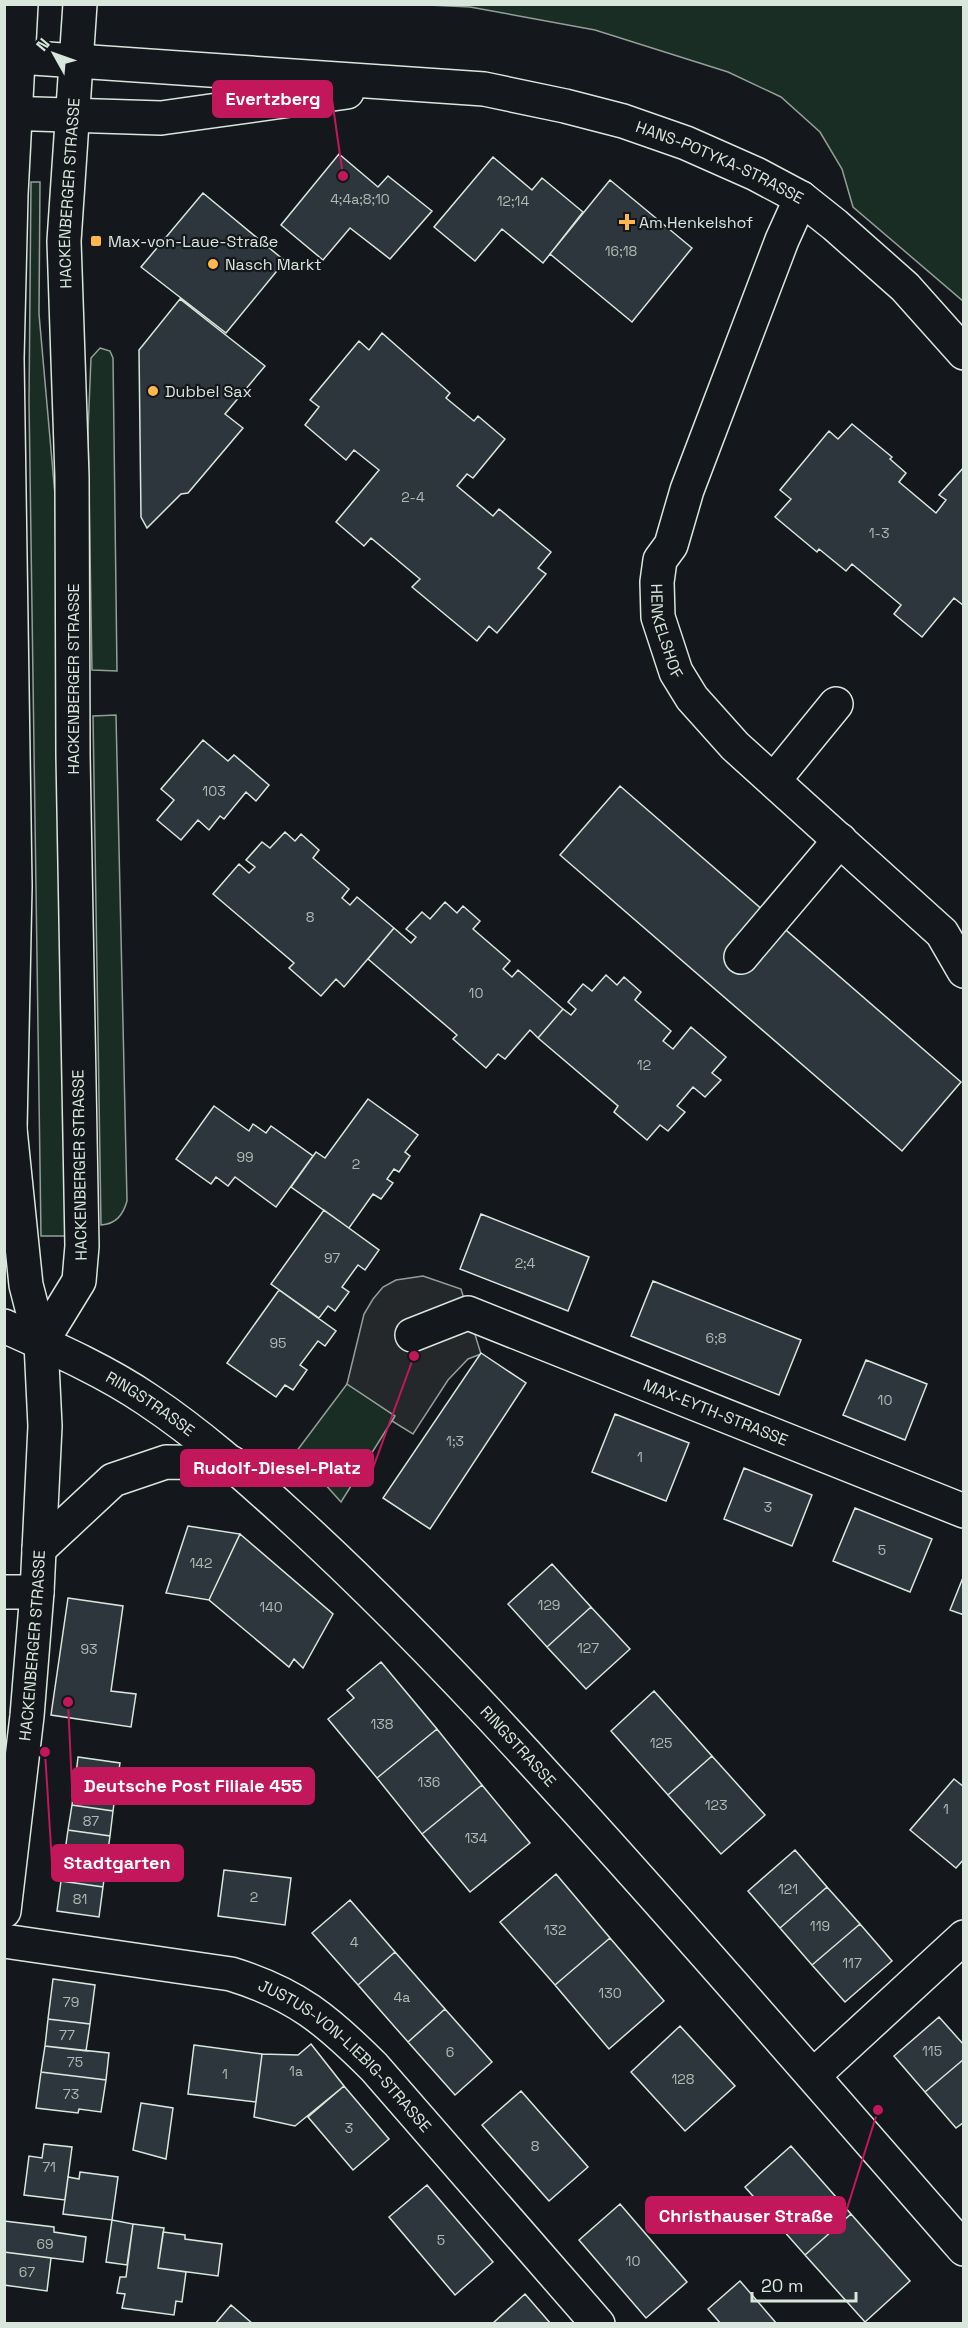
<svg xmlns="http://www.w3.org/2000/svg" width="968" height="2328" viewBox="0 0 968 2328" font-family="'Space Grotesk',sans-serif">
	<rect width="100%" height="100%" fill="#14181c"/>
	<path fill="#1a2d24" stroke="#939e99" stroke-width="1.5" d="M429 5H963V301L853 207 842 169 820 132 781 97 728 72 595 30 470 7Z
		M31 182H40L39 314 55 495 66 1236H41L29 401Z
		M100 348 110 351 113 358 117 671 92 670 88 431 91 358Z
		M116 715 127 1201C123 1215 116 1224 101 1225L93 716Z
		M347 1384 395 1416 341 1502 296 1452Z"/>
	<path fill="#24282b" stroke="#939e99" stroke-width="1.5" d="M423 1276 461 1289 481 1354 468 1359 448 1380 413 1434 392 1421 395 1416 347 1384 364 1314 373 1299 383 1287 396 1280Z"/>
	<path fill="#2c363c" stroke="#d8e6dc" stroke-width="1.5" d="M339 154 378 187 388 176 432 211 390 259 350 228 323 260 281 225Z
		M493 157 532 190 542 178 583 212 543 263 502 229 475 261 434 227Z
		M610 180 692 248 632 322 550 254Z
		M203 193 285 261 226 333 141 267Z
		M180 299 265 366 225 414 243 428 188 493 181 494 147 528 141 517 139 350Z
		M382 333 450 393 446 398 474 421 478 416 505 439 473 478 467 474 457 486 493 516 499 509 551 552 538 568 546 574 497 633 489 626 477 641 412 587 420 579 371 538 364 546 336 522 379 470 354 450 346 460 305 425 319 407 310 400 359 341 369 350Z
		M852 424 892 457 890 459 906 473 899 482 936 513 946 500 939 495 964 467V606L954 598 922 637 894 614 901 605 852 564 846 571 819 549 817 552 775 517 791 499 780 490 829 431 838 439Z
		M203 740 228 761 234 755 269 785 256 801 246 792 224 819 220 816 209 830 198 820 181 840 157 820 174 800 161 789Z
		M620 786 961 1082 902 1151 560 855Z
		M285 832 295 841 301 834 319 850 313 858 349 889 342 898 350 905 357 897 394 928 344 987 336 979 321 996 289 968 294 963 213 894 239 864 249 873 255 867 246 860 262 842 270 848Z
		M445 902 457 913 463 906 480 921 473 929 510 961 503 969 512 977 518 970 563 1009 538 1038 530 1030 505 1059 498 1054 486 1068 453 1039 457 1035 368 959 394 928 411 943 416 937 406 929 422 912 430 919Z
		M606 975 617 985 624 977 641 992 635 1000 671 1031 663 1041 673 1049 691 1027 726 1057 712 1073 721 1080 705 1097 693 1087 677 1106 685 1112 668 1131 660 1125 647 1140 614 1112 618 1106 538 1038 563 1009 571 1015 576 1009 568 1002 583 984 592 991Z
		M368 1099 418 1135 405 1152 410 1156 399 1172 394 1169 387 1179 393 1183 381 1199 373 1194 349 1228 291 1187 316 1152 325 1158Z
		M214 1106 249 1131 253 1124 266 1133 271 1126 313 1156 276 1207 235 1177 228 1186 216 1177 211 1184 176 1159Z
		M324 1210 379 1250 365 1270 358 1265 342 1287 349 1292 335 1311 328 1306 319 1318 271 1284Z
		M481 1214 589 1257 568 1311 460 1269Z
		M653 1281 801 1340 779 1395 631 1336Z
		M279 1290 336 1331 325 1346 318 1341 300 1365 307 1370 293 1390 285 1385 276 1397 227 1363Z
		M481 1353 526 1383 430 1529 383 1498Z
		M866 1360 927 1384 905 1440 843 1415Z
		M615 1414 689 1443 666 1501 592 1472Z
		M744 1468 812 1495 792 1546 724 1519Z
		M855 1508 932 1539 910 1592 833 1561Z
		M188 1526 240 1534 209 1600 166 1593Z
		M240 1534 333 1614 303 1668 294 1659 289 1667 209 1600Z
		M552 1564 591 1607 547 1647 508 1604Z
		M964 1575V1615L950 1610Z
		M68 1598 123 1606 111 1691 136 1694 131 1727 51 1715Z
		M591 1607 630 1649 586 1689 547 1647Z
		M381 1662 437 1729 377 1778 328 1719 354 1698 347 1690Z
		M654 1691 712 1756 668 1795 611 1731Z
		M437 1729 482 1785 422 1834 377 1778Z
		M712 1756 765 1815 721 1854 668 1795Z
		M78 1757 120 1763 116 1789 75 1783Z
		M954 1779 964 1787V1859L956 1868 910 1830Z
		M75 1783 116 1789 113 1811 72 1805Z
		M482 1785 530 1843 470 1892 422 1834Z
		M72 1805 113 1811 110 1836 68 1830Z
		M68 1830 110 1836 106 1864 64 1858Z
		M795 1850 827 1887 780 1928 748 1891Z
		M64 1858 106 1864 103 1887 61 1881Z
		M224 1870 291 1878 285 1925 218 1916Z
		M556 1874 610 1938 555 1985 500 1922Z
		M61 1881 103 1887 99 1917 57 1911Z
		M827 1887 860 1924 812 1965 780 1928Z
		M350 1900 395 1952 358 1985 312 1933Z
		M860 1924 892 1961 845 2002 812 1965Z
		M610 1938 664 2001 609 2049 555 1985Z
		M395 1952 445 2009 408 2042 358 1985Z
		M53 1979 95 1985 90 2024 48 2019Z
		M445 2009 492 2062 455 2095 408 2042Z
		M939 2017 964 2045V2059L925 2092 894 2056Z
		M48 2019 90 2024 86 2051 45 2046Z
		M680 2026 735 2086 685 2131 631 2072Z
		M311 2044 344 2086 295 2126 254 2117 262 2054 298 2055Z
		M194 2045 262 2054 256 2102 188 2094Z
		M45 2046 109 2053 106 2080 41 2072Z
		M964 2059V2122L956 2128 925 2092Z
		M41 2072 106 2080 101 2112 79 2109 78 2113 36 2108Z
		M344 2086 389 2139 353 2170 308 2117Z
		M521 2091 588 2167 549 2201 482 2125Z
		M141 2103 173 2108 166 2159 133 2150Z
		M44 2144 72 2147 65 2200 24 2195 29 2156 42 2158Z
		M791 2146 851 2214 805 2255 745 2187Z
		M80 2172 118 2177 112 2220 63 2214 68 2177 79 2179Z
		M427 2185 493 2262 455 2295 389 2217Z
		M620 2204 687 2282 646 2318 579 2240Z
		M851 2214 910 2281 865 2322 805 2255Z
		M112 2220 133 2224 127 2265 106 2262Z
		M4 2221 54 2227V2232L86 2237 83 2262 4 2252Z
		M133 2224 164 2228 158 2268 186 2272 182 2302 176 2301 174 2315 122 2308 125 2294 117 2293 120 2277H126Z
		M163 2232 185 2235V2239L222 2244 218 2276 158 2268Z
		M4 2252 51 2258 47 2291 4 2285Z
		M740 2281 777 2324H721L708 2309Z
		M525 2294 551 2324H492Z
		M231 2305 253 2324H215Z"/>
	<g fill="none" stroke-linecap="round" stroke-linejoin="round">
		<defs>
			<g id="minor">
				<path id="s1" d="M4 56 484 89 565 106 623 121 686 143 756 174 801 198 835 225 905 287 964 353"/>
				<path d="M4 113 161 118 347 92"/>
				<path id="s2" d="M801 198 782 240 687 490 671 545 660 560 657 582 658 617 676 672 692 698 735 746 942 933 964 971"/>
				<path d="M774 780 836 704"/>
				<path d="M741 957 840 840"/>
				<path id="s3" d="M412 1335 468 1313 964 1511"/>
				<path id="s4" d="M41 1343 79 1281 82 1246 73 755 72 477 64 241 80 4"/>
				<path d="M4 1592H37"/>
				<path id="s5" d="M4 1911 27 1716 37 1592 45 1426 41 1343 26 1285 10 1129 15 886 7 358 11 194 21 4"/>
				<path id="s6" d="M4 1941 231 1974C296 1994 327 2020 374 2067L598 2324"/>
				<path d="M814 2075 964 1937"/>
			</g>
			<g id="major">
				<path d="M4 1147 10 1129"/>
				<path id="s7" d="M4 1326C53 1348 104 1370 148 1400 199 1434 244 1474 289 1515 384 1601 472 1694 558 1789 696 1940 829 2095 964 2249"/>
				<path d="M39 1549 113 1480 166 1462 232 1463"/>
			</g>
		</defs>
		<use href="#minor" stroke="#d8e6dc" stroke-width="36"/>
		<use href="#major" stroke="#d8e6dc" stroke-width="36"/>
		<use href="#minor" stroke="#14181c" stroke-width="33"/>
		<use href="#major" stroke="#14181c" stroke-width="33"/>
	</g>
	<g fill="#ffb74d" stroke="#14181c" stroke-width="2">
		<path d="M624 213h6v6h6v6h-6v6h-6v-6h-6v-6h6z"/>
		<rect x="90" y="235" width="12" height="12" rx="3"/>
		<circle cx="213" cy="264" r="6"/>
		<circle cx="153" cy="391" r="6"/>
	</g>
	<g text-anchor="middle" stroke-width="4.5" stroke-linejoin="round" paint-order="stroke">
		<g font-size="14" fill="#adbab4">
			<text x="360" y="204">4;4a;8;10</text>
			<text x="513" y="206">12;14</text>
			<text x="621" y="256">16;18</text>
			<text x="413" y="502">2-4</text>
			<text x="879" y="538">1-3</text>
			<text x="214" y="796">103</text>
			<text x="310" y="922">8</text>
			<text x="476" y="998">10</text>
			<text x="644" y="1070">12</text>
			<text x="245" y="1162">99</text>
			<text x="356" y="1169">2</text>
			<text x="332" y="1263">97</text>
			<text x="525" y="1268">2;4</text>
			<text x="716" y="1343">6;8</text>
			<text x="278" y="1348">95</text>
			<text x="885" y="1405">10</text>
			<text x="455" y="1446">1;3</text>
			<text x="640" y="1462">1</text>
			<text x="768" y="1512">3</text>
			<text x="882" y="1555">5</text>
			<text x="201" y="1568">142</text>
			<text x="549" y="1610">129</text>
			<text x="271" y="1612">140</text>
			<text x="588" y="1653">127</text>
			<text x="89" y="1654">93</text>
			<text x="382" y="1729">138</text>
			<text x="661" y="1748">125</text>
			<text x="429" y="1787">136</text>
			<text x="716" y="1810">123</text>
			<text x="946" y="1814">1</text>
			<text x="91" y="1826">87</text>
			<text x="476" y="1843">134</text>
			<text x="788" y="1894">121</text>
			<text x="254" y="1902">2</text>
			<text x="80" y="1904">81</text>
			<text x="820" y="1931">119</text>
			<text x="555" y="1935">132</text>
			<text x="354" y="1947">4</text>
			<text x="852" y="1968">117</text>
			<text x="610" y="1998">130</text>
			<text x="402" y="2002">4a</text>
			<text x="71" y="2007">79</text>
			<text x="67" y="2040">77</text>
			<text x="932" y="2056">115</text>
			<text x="450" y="2057">6</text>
			<text x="75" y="2067">75</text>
			<text x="296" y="2076">1a</text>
			<text x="225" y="2079">1</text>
			<text x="683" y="2084">128</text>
			<text x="71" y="2099">73</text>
			<text x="349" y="2133">3</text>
			<text x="535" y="2151">8</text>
			<text x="49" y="2172">71</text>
			<text x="441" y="2245">5</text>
			<text x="45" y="2249">69</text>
			<text x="633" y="2266">10</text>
			<text x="27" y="2277">67</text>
		</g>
		<g font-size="16" fill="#d8e6dc" stroke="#14181c">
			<text dy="6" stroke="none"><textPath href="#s1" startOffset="729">HANS-POTYKA-STRASSE</textPath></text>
			<text dy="6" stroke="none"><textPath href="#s4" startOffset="1161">HACKENBERGER STRASSE</textPath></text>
			<text dy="6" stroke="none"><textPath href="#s2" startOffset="462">HENKELSHOF</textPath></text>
			<text transform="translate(73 679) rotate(-90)" y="6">HACKENBERGER STRASSE</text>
			<text transform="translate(79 1165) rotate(-91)" y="6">HACKENBERGER STRASSE</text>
			<text dy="6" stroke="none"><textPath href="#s7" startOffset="166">RINGSTRASSE</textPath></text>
			<text dy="6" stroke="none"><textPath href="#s3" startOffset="327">MAX-EYTH-STRASSE</textPath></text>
			<text dy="6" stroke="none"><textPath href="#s5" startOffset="267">HACKENBERGER STRASSE</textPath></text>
			<text dy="6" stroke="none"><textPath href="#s7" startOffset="670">RINGSTRASSE</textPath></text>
			<text dy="6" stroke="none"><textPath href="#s6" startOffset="372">JUSTUS-VON-LIEBIG-STRASSE</textPath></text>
		</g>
		<g font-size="16" fill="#d8e6dc" stroke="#14181c" text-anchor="start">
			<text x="639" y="228">Am Henkelshof</text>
			<text x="108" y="247">Max-von-Laue-Straße</text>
			<text x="225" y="270">Nasch Markt</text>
			<text x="165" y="397">Dubbel Sax</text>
		</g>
	</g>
	<path fill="none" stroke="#c2185b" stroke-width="2" d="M343 176L332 99M414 1356L373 1468M68 1702L72 1786M45 1752L52 1863M878 2110L845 2215"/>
	<g fill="#c2185b" stroke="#14181c" stroke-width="2">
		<circle cx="343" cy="176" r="6"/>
		<circle cx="414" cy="1356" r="6"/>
		<circle cx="68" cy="1702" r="6"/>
		<circle cx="45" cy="1752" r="6"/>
		<circle cx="878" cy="2110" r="6"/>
	</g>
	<g fill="#c2185b" stroke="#c2185b" stroke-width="2">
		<rect x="213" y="81" width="119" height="36" rx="6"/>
		<rect x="181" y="1450" width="192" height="36" rx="6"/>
		<rect x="72" y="1768" width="242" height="36" rx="6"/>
		<rect x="52" y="1845" width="131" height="36" rx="6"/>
		<rect x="646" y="2197" width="199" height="36" rx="6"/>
	</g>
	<g font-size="18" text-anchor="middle" font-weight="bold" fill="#fff">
		<text x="273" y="105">Evertzberg</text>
		<text x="277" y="1474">Rudolf-Diesel-Platz</text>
		<text x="193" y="1792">Deutsche Post Filiale 455</text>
		<text x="117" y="1869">Stadtgarten</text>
		<text x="746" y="2222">Christhauser Straße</text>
	</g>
	<rect width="968" height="2328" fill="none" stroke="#d8e6dc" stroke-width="12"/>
	<g transform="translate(54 54) rotate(310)" stroke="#14181c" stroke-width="4.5" paint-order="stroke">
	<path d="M0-4.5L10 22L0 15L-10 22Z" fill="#d8e6dc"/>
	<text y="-9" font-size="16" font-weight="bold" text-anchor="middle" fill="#d8e6dc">N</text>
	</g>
	<path d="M752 2292v9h104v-9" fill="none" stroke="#d8e6dc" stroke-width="3"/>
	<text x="761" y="2292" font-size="18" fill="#d8e6dc" stroke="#14181c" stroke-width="4.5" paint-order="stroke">20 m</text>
</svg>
